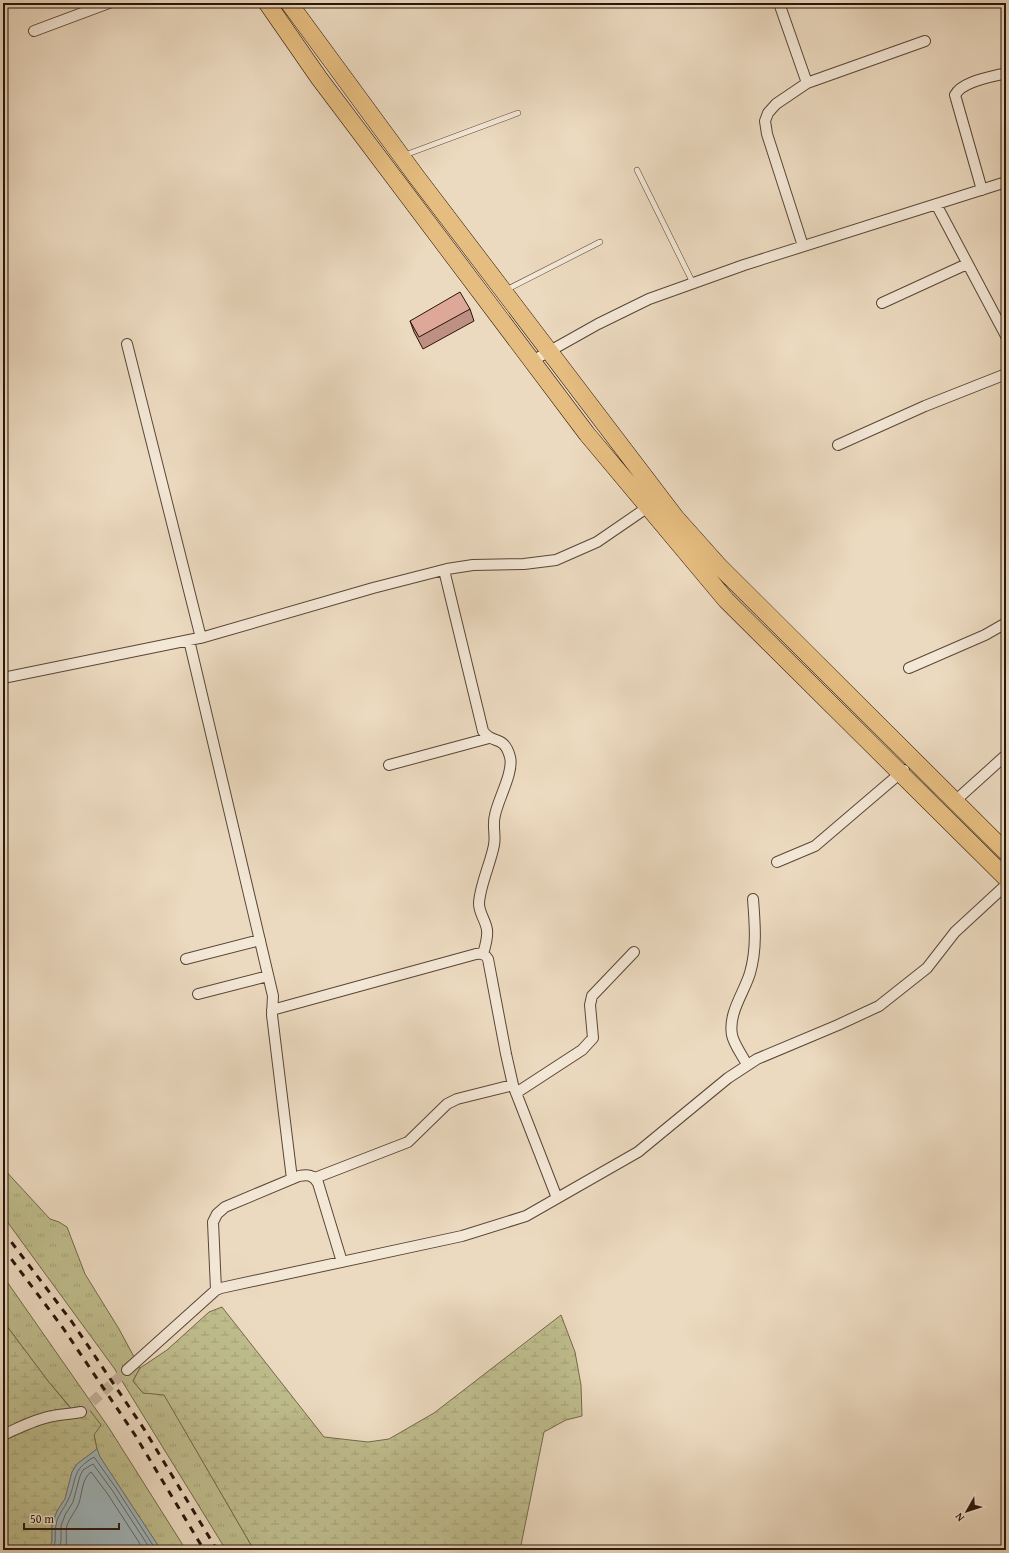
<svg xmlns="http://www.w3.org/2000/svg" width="1009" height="1553" viewBox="0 0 1009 1553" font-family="'Gentium Book Plus',serif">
	<defs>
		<pattern id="grass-tufts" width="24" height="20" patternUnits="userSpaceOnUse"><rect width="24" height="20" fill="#bfbd8d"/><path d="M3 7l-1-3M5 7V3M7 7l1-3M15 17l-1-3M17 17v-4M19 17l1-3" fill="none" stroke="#a4a278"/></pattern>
		<pattern id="wetland-marsh" width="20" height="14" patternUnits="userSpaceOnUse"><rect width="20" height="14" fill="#bfbd8d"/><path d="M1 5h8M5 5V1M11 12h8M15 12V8" fill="none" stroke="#a4a278"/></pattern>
	</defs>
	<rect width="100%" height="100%" fill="#ecdac0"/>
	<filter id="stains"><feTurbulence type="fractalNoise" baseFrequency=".005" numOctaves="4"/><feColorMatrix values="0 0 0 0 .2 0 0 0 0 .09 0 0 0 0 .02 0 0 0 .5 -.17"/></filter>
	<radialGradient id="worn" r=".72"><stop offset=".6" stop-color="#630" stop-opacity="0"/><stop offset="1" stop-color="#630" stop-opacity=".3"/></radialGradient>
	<path fill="url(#grass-tufts)" stroke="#74694a" d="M3 1168 50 1219 59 1222 67 1227 85 1274 119 1329 140 1368 133 1381 143 1393 164 1394 254 1550H226L114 1368 3 1216Z
		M3 1276 109 1428 186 1550H161L100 1457 97 1449 94 1435 48 1381 3 1321Z"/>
	<path fill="url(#wetland-marsh)" stroke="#74694a" d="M222 1307 324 1437 368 1442 389 1439 434 1413 561 1315 575 1352 581 1385 582 1416 566 1420 544 1432 520 1550H254L164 1395 143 1393 133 1381 140 1368 167 1350 209 1312Z
		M3 1321 48 1381 72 1410 89 1409 101 1425 94 1435 97 1449 77 1464 72 1472 65 1499 57 1511 52 1525V1541L49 1550H3Z"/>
	<path fill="#9fb7be" stroke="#707675" d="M97 1449 100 1457 161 1550H49L52 1541V1525L57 1511 65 1499 72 1472 77 1464Z"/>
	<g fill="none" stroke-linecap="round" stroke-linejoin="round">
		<path stroke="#646663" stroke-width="1" d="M53 1550C57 1539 54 1535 56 1525 57 1516 64 1509 68 1500 78 1479 70 1471 94 1457L116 1488 156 1550
			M58 1550 61 1542V1526L65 1515 73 1502 80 1476 83 1470 93 1464 112 1490 151 1550
			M65 1550C68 1542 65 1533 67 1525 70 1517 76 1511 79 1503 82 1494 82 1478 91 1472L107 1493 144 1550"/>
		<path stroke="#c5b39b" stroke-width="10" stroke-dasharray="10 5" stroke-linecap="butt" d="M81 1412 127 1370"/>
		<defs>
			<path id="service" d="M405 155 518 113
				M637 170 693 283
				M506 290 600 242"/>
			<path id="minor" d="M779 3 807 83
				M34 31 109 3
				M982 190 955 95C962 81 992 77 1006 73
				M936 204 1006 336
				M803 246 767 134 765 121 768 113 776 104 807 83 925 41
				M882 303 967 264
				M127 344 201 638
				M532 361 598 324 649 299 744 265 1006 182
				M838 445 925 406 1006 374
				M444 570 483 731C492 745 504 734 510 757 514 772 498 799 495 815 492 825 496 835 494 845 491 862 479 888 479 904 479 913 486 921 487 930 488 938 485 947 483 954
				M189 640 273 996 272 1015 292 1179
				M909 668 985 635 1006 623
				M3 678 204 637 373 588 447 569 473 565 524 564 556 560 597 542 651 505
				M389 765 489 738
				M955 801 1006 755
				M777 862 815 846 904 770
				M186 959 260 940
				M198 994 268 976
				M272 1010 476 954C482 953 485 954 488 959L506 1054 513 1085 557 1198
				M747 1065C743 1056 734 1045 732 1035 728 1013 744 993 750 973 757 949 755 924 753 899
				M516 1093 582 1050 593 1038 590 1005 592 996 634 952
				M315 1178 408 1142 447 1104 457 1099 513 1085
				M216 1290 213 1222 217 1214 225 1207 299 1176C308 1174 313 1175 318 1183L342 1262
				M127 1370 216 1290 221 1288 462 1236 526 1216 638 1152 728 1078 757 1059 838 1025 879 1006 927 968 955 932 1006 885
				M3 1435C19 1428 35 1419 53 1416 62 1414 71 1414 81 1412"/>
			<path id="trunk" d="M267 3 319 78 587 434 726 600 1006 878
				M289 3 416 176 676 518 718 565 1006 852"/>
		</defs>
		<use href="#service" stroke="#5a4636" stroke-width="6"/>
		<use href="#minor" stroke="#5a4636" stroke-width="12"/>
		<use href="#trunk" stroke="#291508" stroke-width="18"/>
		<use href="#service" stroke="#f3e7d6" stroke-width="5"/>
		<use href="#minor" stroke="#f3e7d6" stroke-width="10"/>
		<use href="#trunk" stroke="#e6bd80" stroke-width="17"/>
		<path stroke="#291508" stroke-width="3" stroke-dasharray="7 7" stroke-linecap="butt" d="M3 1231 72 1322 144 1429 217 1550
			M3 1248 63 1328 135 1435 204 1550"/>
	</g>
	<path fill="#be9083" stroke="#291508" d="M470 309 474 321 423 349 414 332 410 321Z"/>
	<path fill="#dda898" stroke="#291508" d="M460 292 470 309 419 337 410 321Z"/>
	<rect width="1009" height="1553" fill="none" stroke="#ecdac0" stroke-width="16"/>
	<rect x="4" y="4" width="1001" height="1545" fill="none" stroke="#291508" stroke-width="2"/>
	<rect x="8" y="8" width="993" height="1537" fill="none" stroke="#291508"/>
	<g transform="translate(967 1511) rotate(231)" stroke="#f3e7d6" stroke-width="3" paint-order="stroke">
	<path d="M0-3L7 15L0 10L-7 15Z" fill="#291508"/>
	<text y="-6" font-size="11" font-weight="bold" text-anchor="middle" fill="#291508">N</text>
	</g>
	<path d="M24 1523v6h95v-6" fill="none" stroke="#291508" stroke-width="2"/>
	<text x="30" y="1523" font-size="12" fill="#291508" stroke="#f3e7d6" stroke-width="3" paint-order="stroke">50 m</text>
	<rect width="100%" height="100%" filter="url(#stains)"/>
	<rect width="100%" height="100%" fill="url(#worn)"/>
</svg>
